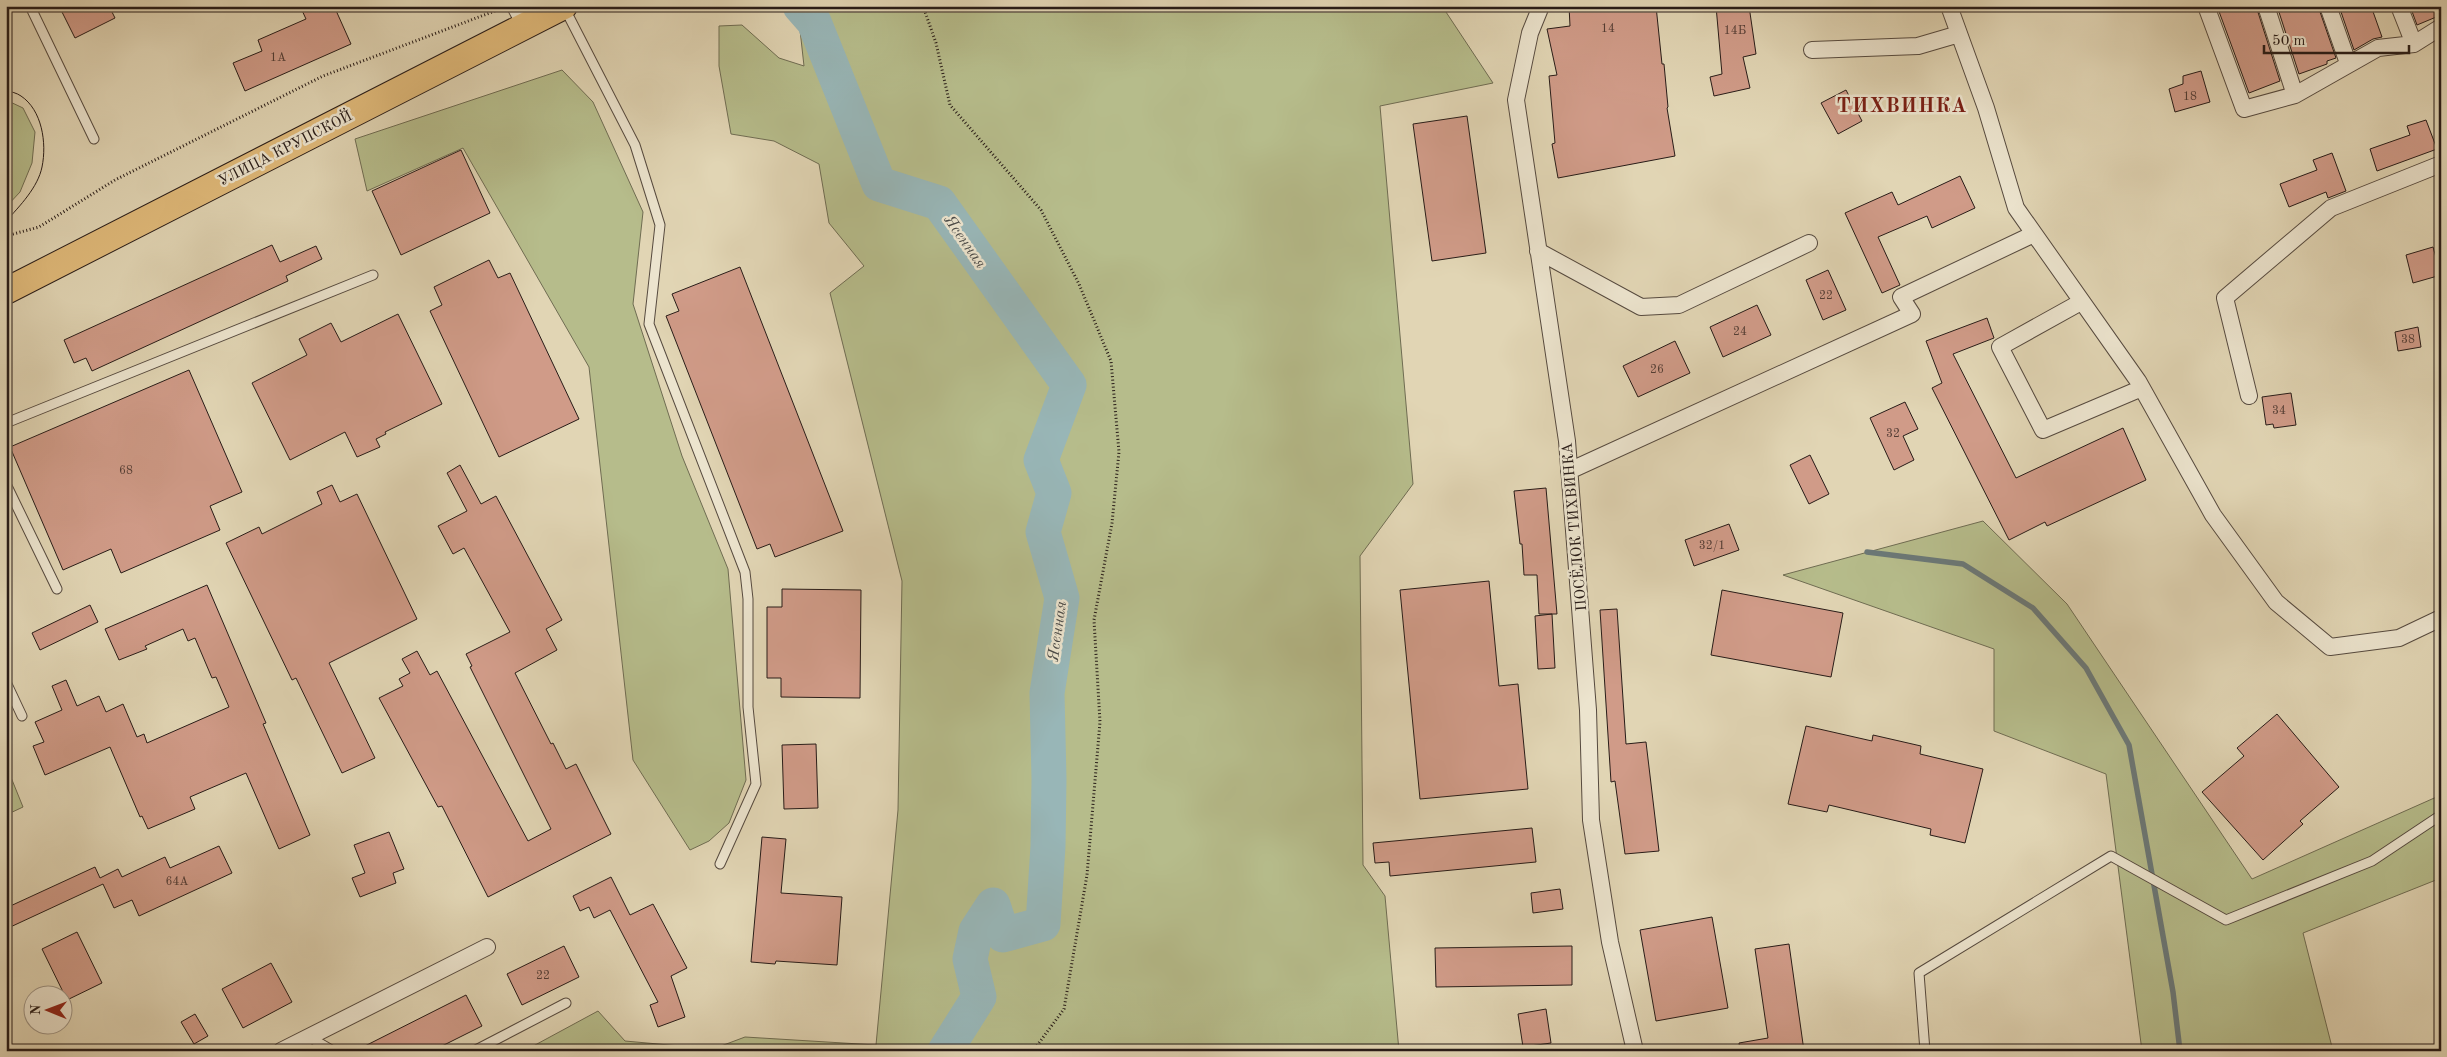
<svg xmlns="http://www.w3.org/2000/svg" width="2447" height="1057" viewBox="0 0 2447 1057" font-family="'Old Standard TT',serif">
	<rect width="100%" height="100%" fill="#e1d5b4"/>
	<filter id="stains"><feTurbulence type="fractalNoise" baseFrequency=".004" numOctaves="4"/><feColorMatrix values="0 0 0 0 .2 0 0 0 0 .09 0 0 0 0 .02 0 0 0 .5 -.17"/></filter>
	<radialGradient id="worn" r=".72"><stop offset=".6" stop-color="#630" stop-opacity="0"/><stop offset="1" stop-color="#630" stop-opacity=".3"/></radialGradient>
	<path fill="#b6bc8b" stroke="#6f6c52" d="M782 6H1442L1493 83 1380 106 1413 484 1360 556 1363 865 1385 896 1399 1051H524L598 1011 625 1041 713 1049 745 1037 876 1045 898 810 902 581 830 293 864 266 829 223 819 164 774 141 731 134 719 66V26L742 25 779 58 804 66 800 30Z
		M562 70 593 102 643 212 633 304 682 456 728 569 746 780 729 823 709 841 690 850 633 760 589 367 463 148 367 191 355 139Z
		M6 100 23 108 35 132 32 163 20 192 6 207Z
		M1983 521 2067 604 2252 879 2441 795V878L2303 933 2333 1051H2142L2106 774 1994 731V649L1783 575Z
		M6 765 23 807 6 815Z"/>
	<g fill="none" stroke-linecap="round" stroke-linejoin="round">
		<path stroke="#6b7877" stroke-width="5.5" d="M1867 552 1963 564 2033 608 2086 668 2129 745 2173 992 2180 1051"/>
		<path stroke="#98b6b7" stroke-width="35" d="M800 6 814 22 879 184 939 203 1069 385 1041 460 1054 493 1043 532 1062 598 1047 693 1049 779 1048 846 1043 924 1003 935 993 905 976 931 970 959 979 997 945 1051"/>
	</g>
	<path fill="#d09b88" stroke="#281c18" d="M59 6H109L115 18 75 38Z
		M300 6H334L351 44 245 91 233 63 262 51 258 40 306 19Z
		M1569 6H1656L1662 64H1664L1668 107 1667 108 1675 156 1558 178 1552 144 1555 143 1549 76 1557 75 1547 29 1570 26Z
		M1716 6H1749L1756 54 1743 57 1750 88 1714 96 1710 77 1722 74Z
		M2217 6H2256L2280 81 2249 93Z
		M2277 6H2318L2336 58 2327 61V64L2299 74Z
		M2339 6H2371L2382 37 2373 39 2354 50Z
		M2410 6H2441V15L2417 25Z
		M2201 71 2210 102 2175 112 2169 89 2183 84V76Z
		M1846 90 1862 121 1838 134 1821 103Z
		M1467 116 1486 253 1432 261 1413 124Z
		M2426 120 2437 149 2377 171 2370 149 2410 135 2407 126Z
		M461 150 490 213 401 255 372 191Z
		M2332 153 2346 191 2328 198 2326 192 2289 207 2280 184 2317 170 2313 160Z
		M1960 176 1975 208 1932 228 1927 216 1878 237 1900 285 1882 293 1845 213 1892 192 1898 205Z
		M272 245 280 262 316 246 322 259 286 276 288 281 92 371 86 358 74 363 64 340Z
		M2433 247 2441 275 2413 283 2406 255Z
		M489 260 498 278 510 273 579 419 499 457 430 311 442 305 434 287Z
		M740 267 843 531 775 557 770 544 757 549 666 316 679 311 672 294Z
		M1828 270 1846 310 1823 320 1806 280Z
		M1757 305 1771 335 1723 357 1710 327Z
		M398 314 442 404 385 432 386 434 376 439 380 447 357 457 345 432 290 460 252 383 307 355 299 339 331 323 341 342Z
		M1987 318 1994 338 1953 354 2016 478 2123 428 2146 480 2047 526 2045 522 2009 540 1932 388 1942 383 1926 341Z
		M2418 327 2421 347 2398 351 2395 332Z
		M1675 341 1690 373 1638 397 1623 366Z
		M189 370 242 492 210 506 220 530 121 573 111 549 63 570 10 447Z
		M2291 393 2296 425 2274 428 2273 424 2266 425 2262 397Z
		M1905 402 1918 429 1903 436 1914 460 1894 470 1870 418Z
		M1810 455 1829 494 1809 504 1790 465Z
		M460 465 481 504 496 496 562 620 546 629 557 650 515 673 551 744 553 743 566 769 576 764 611 834 488 897 442 806 438 807 379 698 403 686 399 679 410 673 402 659 417 651 430 675 437 671 528 841 551 829 470 667 472 666 466 654 510 632 464 548 453 554 438 526 467 511 447 473Z
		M332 485 340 502 357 494 417 619 329 663 375 758 342 773 296 678 292 680 226 543 259 527 262 534 322 504 317 492Z
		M1546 488 1557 614H1539L1537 575H1524L1522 544H1520L1514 491Z
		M1729 524 1739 550 1694 566 1685 540Z
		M1489 581 1499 686 1518 684 1528 789 1420 799 1400 590Z
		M207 585 266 723 263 724 310 835 279 849 246 773 190 797 195 809 148 829 142 816 140 817 110 747 45 775 33 746 44 742 35 722 62 710 52 686 66 680 77 706 99 696 106 712 123 704 137 737 144 734 147 743 229 707 216 677 212 678 195 638 188 641 183 629 145 646 147 649 119 660 105 629Z
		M782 589 861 590 860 698 781 697V678H767V607H782Z
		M1722 590 1843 613 1831 677 1711 655Z
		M90 605 98 622 40 650 32 633Z
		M1617 609 1626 744 1646 742 1659 851 1625 854 1615 781 1611 782 1600 610Z
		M1552 614 1555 668 1538 669 1535 616Z
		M2277 714 2339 787 2300 821 2303 824 2263 860 2202 792 2244 756 2237 748Z
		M1806 726 1872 741 1873 735 1921 746 1920 754 1983 769 1965 843 1930 835 1931 829 1829 805 1827 812 1788 804Z
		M816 744 818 808 784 809 782 745Z
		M1532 828 1536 862 1390 876 1389 862 1375 863 1373 843Z
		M389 832 404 869 393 873 396 883 360 897 352 878 365 873 354 845Z
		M762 837 786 839 781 893 842 897 837 965 776 961 775 964 751 962Z
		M219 846 232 873 139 916 132 900 114 908 103 884 6 929V908L95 867 100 878 118 869 122 877 165 857 170 868Z
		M611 877 630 915 653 904 687 968 671 976 685 1017 658 1027 650 1005 658 1002 610 910 594 918 589 907 580 911 573 896Z
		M1560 889 1563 909 1533 913 1531 893Z
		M1712 917 1728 1008 1656 1021 1640 930Z
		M77 932 102 983 67 1000 42 949Z
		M1789 944 1804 1051H1740L1739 1043 1768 1038 1755 949Z
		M564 946 579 977 522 1005 507 974Z
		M1572 946V985L1436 987 1435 948Z
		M271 963 292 1002 243 1028 222 989Z
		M466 995 482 1026 432 1051H355Z
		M1546 1009 1551 1043 1523 1047 1518 1014Z
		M195 1014 208 1036 194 1044 181 1022Z"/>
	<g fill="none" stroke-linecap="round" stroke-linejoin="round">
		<defs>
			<path id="service" d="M30 6 94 139
				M565 9 635 145 660 225 649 324 745 572 748 599V707L756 784 720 864
				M6 423 373 275
				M6 484 57 589
				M6 682 22 716
				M309 1037 333 1051
				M474 1051 566 1003
				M1925 1051 1919 973 2111 856 2226 920 2372 861 2441 815"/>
			<path id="minor" d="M515 6 525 25
				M1541 6 1530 33 1516 100 1567 441 1588 710 1591 820 1610 942 1635 1051
				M1949 6 1986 108 2016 208 2138 381 2213 515 2276 602 2330 647 2399 638 2441 618
				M2206 6 2244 109 2295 95 2378 48 2414 44 2441 27
				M2266 6 2295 95
				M2328 6 2348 63
				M2399 6 2414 44
				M1812 50 1918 46 1959 34
				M1538 251 1641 307 1679 305 1809 243
				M2081 302 2000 347 2043 430 2142 388
				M2249 396 2225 298 2331 208 2441 164
				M1569 471 1912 314 1901 297 2034 234
				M281 1051 487 947"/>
			<path id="primary" d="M6 291 564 6"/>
		</defs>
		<use href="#service" stroke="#564a3f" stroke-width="11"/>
		<use href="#minor" stroke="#564a3f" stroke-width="18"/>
		<use href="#primary" stroke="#281c18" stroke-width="28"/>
		<path stroke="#281c18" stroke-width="3" stroke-dasharray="1 2.5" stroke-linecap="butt" d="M923 6 936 43 950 105 1041 210 1079 284 1111 361 1119 452 1112 523 1094 620 1100 722 1087 875 1064 1009 1033 1051
			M6 236 39 227 115 180 323 76 500 9"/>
		<use href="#service" stroke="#ece4ce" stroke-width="9"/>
		<use href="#minor" stroke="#ece4ce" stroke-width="16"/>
		<use href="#primary" stroke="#e0ba7a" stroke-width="26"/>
		<path stroke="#281c18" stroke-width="1" d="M6 90C11 92 17 93 21 96 42 110 47 143 42 167 38 187 20 206 6 221"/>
	</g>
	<g text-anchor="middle" stroke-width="5" stroke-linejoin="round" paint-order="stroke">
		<g font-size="12" fill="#523c34">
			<text x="1608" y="32">14</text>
			<text x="1735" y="34">14Б</text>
			<text x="278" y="61">1А</text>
			<text x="2190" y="100">18</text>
			<text x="1826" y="299">22</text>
			<text x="1740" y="335">24</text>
			<text x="2408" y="343">38</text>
			<text x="1657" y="373">26</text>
			<text x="2279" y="414">34</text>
			<text x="1893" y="437">32</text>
			<text x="126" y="474">68</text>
			<text x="1712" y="549">32/1</text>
			<text x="177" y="885">64А</text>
			<text x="543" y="979">22</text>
		</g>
		<g font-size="15" fill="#281c18" stroke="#ece4ce">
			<text transform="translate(285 148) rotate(-27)" y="5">УЛИЦА КРУПСКОЙ</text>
			<text transform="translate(1574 527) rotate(-95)" y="5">ПОСЁЛОК ТИХВИНКА</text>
		</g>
		<g font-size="16" font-style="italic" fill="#4a4a48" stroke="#ece4ce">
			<text transform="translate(966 241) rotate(55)" y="6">Ясенная</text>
			<text transform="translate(1056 631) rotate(-82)" y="6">Ясенная</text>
		</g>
		<g font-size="20" font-weight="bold" letter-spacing="1" fill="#7a1f14" stroke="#ece4ce">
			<text x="1902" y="112">ТИХВИНКА</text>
		</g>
	</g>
	<rect width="2447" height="1057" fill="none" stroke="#e1d5b4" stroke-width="25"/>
	<rect x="8" y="8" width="2432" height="1042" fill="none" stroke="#281c18" stroke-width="2.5"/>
	<rect x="12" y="12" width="2422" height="1032" fill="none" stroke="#281c18"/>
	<g transform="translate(48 1010) rotate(271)"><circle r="24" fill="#ece4ce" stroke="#9e9485"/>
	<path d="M0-4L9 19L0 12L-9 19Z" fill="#8f2418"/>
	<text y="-8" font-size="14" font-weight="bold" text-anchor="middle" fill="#281c18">N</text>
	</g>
	<path d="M2264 45v8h145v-8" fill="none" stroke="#281c18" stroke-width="2.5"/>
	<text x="2272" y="45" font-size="15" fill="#281c18" stroke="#ece4ce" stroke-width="4" paint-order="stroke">50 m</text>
	<rect width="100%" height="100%" filter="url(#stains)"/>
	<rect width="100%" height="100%" fill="url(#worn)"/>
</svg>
